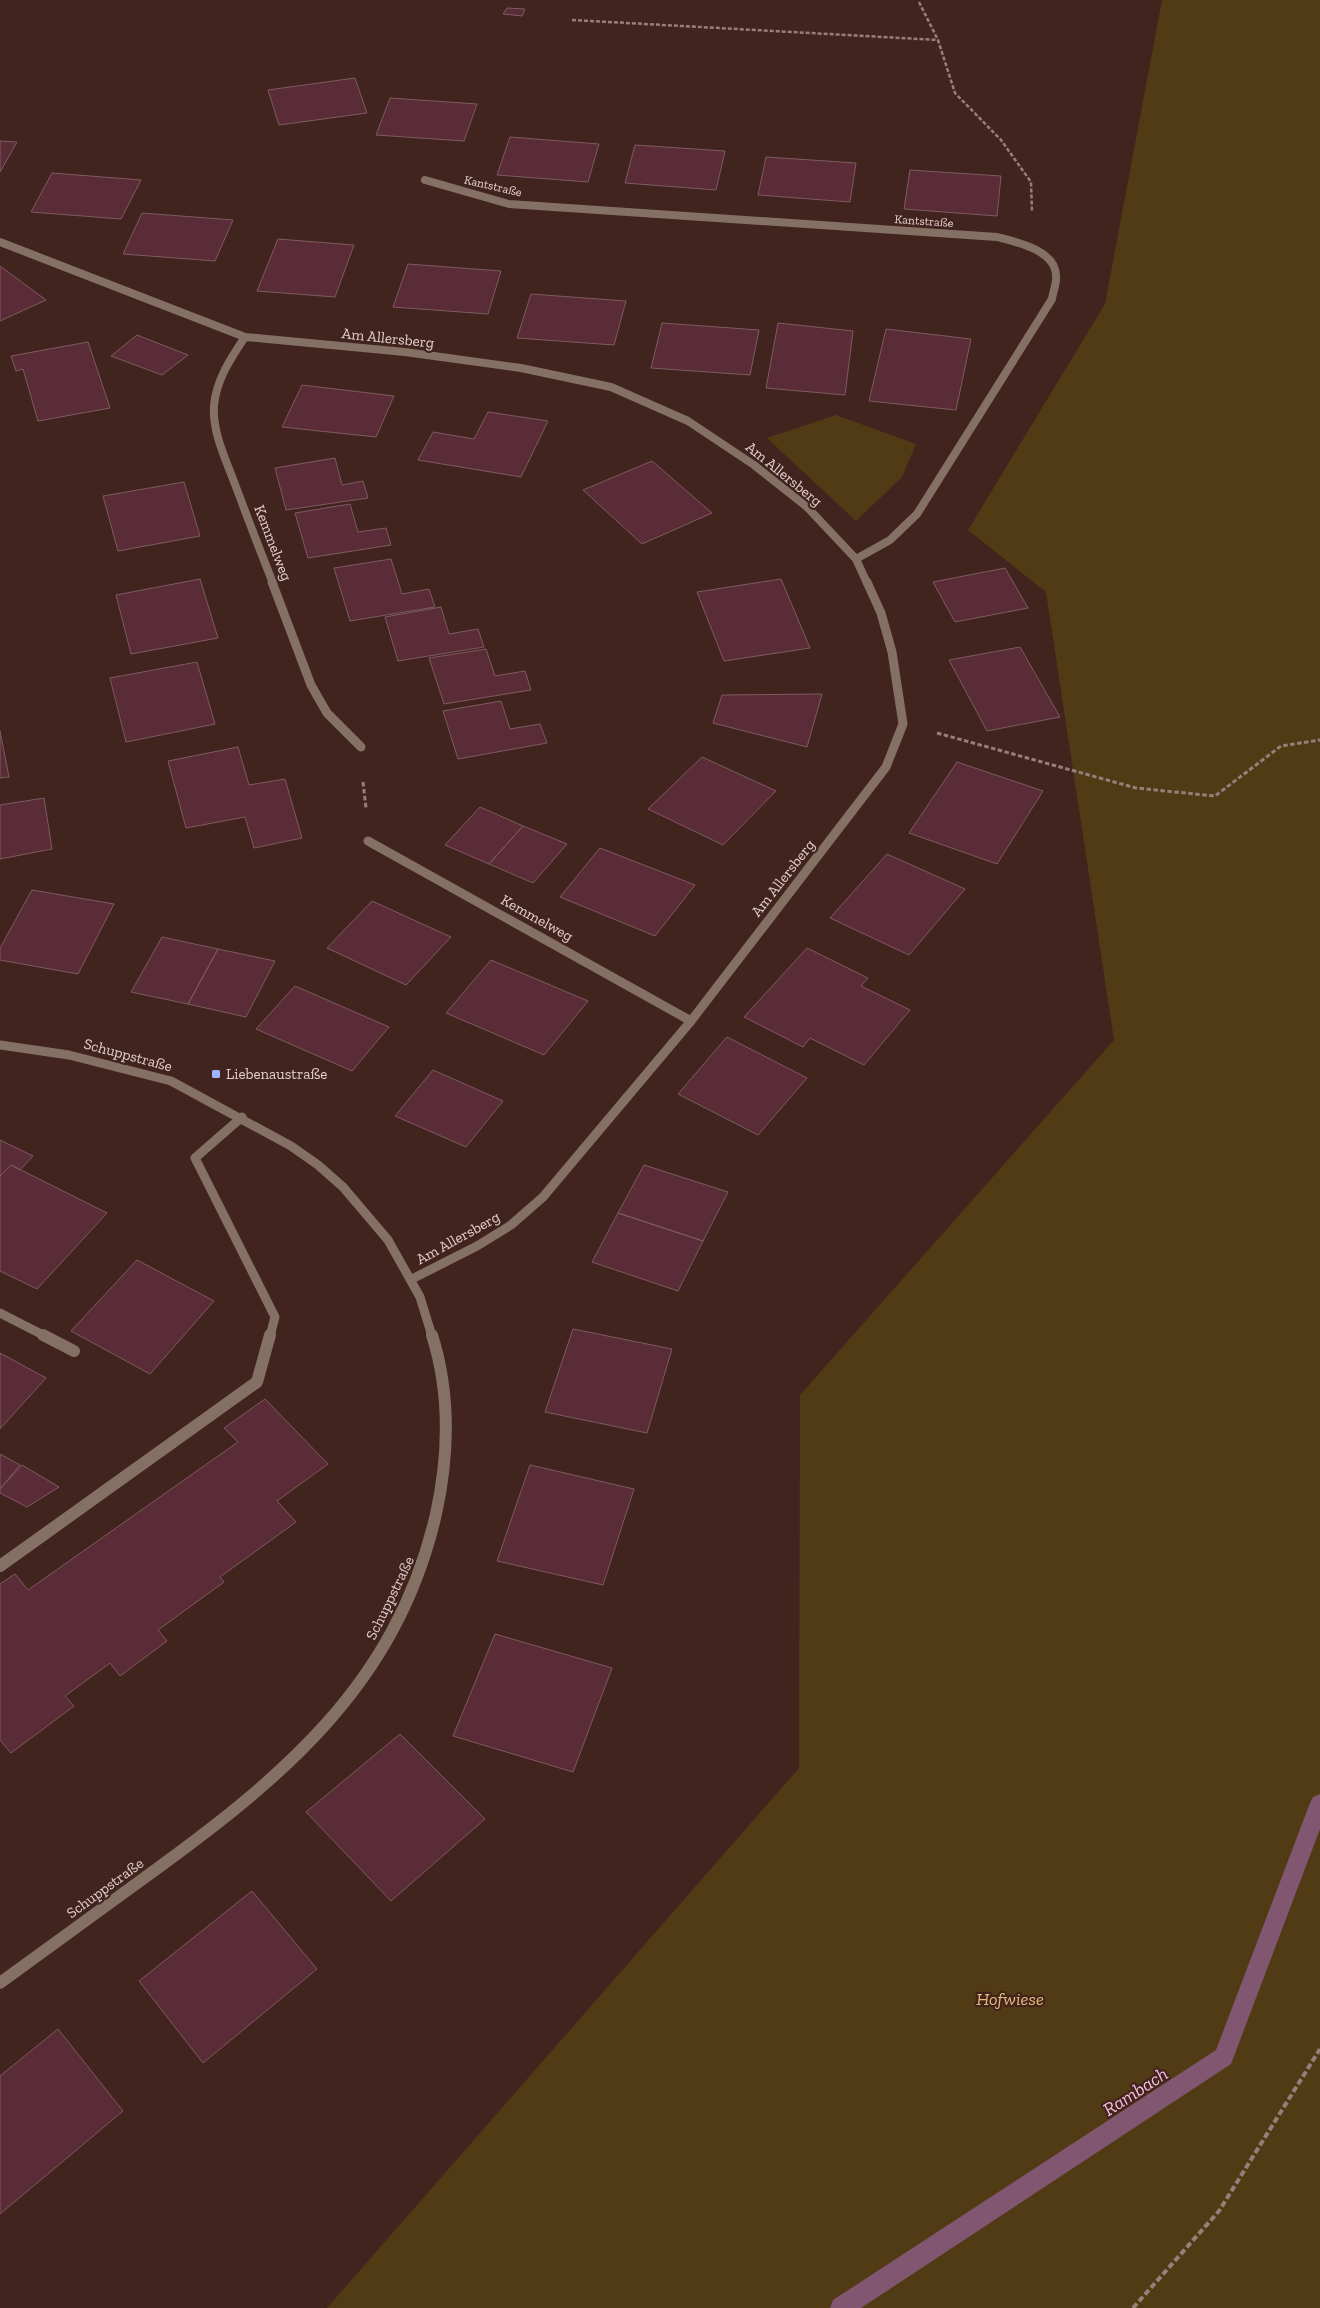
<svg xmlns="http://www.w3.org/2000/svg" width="1320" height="2308" viewBox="0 0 1320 2308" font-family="'Zilla Slab',serif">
	<rect width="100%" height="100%" fill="#42241f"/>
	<path fill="#513b15" d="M1162 0H1320V2308H327L799 1768 800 1395 1114 1040 1046 592 968 530 1105 304Z
		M836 415 916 444 902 477 856 521 767 438Z"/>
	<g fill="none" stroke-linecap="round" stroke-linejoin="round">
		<path fill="#815670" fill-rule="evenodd" d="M1320 1794V1829L1231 2064 861 2308H830L833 2300 1216 2050 1310 1803 1313 1797Z"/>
	</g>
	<path fill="#5a2c37" stroke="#7e5a61" d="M507 8 525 9 522 16 503 14Z
		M355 78 367 113 279 125 268 90Z
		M390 98 477 104 464 141 376 135Z
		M510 137 599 144 588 182 497 175Z
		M0 141 17 142 0 172Z
		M635 145 725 151 716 190 625 183Z
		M766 157 856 163 850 202 758 195Z
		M910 170 1001 176 997 216 904 209Z
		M52 173 141 180 121 219 31 212Z
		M142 213 233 220 215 261 123 254Z
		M278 239 354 245 335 297 257 291Z
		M408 264 501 271 488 314 393 307Z
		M0 266 46 300 0 321Z
		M531 294 626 301 614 345 517 338Z
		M662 323 759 330 750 375 651 368Z
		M778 323 853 331 845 395 766 388Z
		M886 329 971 339 956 410 869 401Z
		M137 335 188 355 162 375 111 356Z
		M88 342 110 408 38 421 23 369 16 371 11 356Z
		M302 385 394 396 376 437 282 427Z
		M488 412 548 421 521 477 418 460 433 432 474 439Z
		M335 458 342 485 363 481 368 498 286 510 275 468Z
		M652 461 712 513 642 544 583 490Z
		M184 482 200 536 118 551 103 496Z
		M350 504 358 532 386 528 391 545 308 558 295 513Z
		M391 559 402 594 429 589 435 607 350 621 334 568Z
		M1005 568 1028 608 955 622 933 582Z
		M200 579 218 638 131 654 116 595Z
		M781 579 810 648 724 661 697 592Z
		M441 607 449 634 478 629 484 647 398 661 385 617Z
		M1020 647 1060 717 987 731 949 660Z
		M486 649 495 676 525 671 531 690 444 704 429 658Z
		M197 662 215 724 126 742 110 678Z
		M822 694 807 747 713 723 722 695Z
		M501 701 510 729 540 724 547 743 458 759 443 711Z
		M0 731 9 777 0 778Z
		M238 747 249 785 285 779 302 838 254 848 245 817 186 828 168 761Z
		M702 757 776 791 723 845 648 809Z
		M957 762 1043 791 997 864 909 833Z
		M44 798 52 849 0 859V805Z
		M480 807 523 826 489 864 445 845Z
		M523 826 567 844 533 883 489 864Z
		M600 848 695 885 655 936 560 897Z
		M887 854 965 889 909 955 830 918Z
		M32 890 114 904 78 974 0 960V948Z
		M372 901 451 937 406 985 327 948Z
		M162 937 218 949 188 1004 131 992Z
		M807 948 868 978 861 986 910 1010 864 1065 810 1038 803 1047 744 1017Z
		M218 949 275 961 246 1017 188 1004Z
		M491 960 588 1001 544 1055 446 1013Z
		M295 986 389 1027 352 1071 256 1029Z
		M727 1037 807 1078 758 1135 678 1094Z
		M433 1070 503 1101 466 1147 395 1116Z
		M0 1140 33 1156 20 1170 11 1165 0 1176Z
		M11 1165 107 1213 37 1289 0 1271V1176Z
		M644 1165 728 1192 703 1241 618 1213Z
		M618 1213 703 1241 678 1291 592 1262Z
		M137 1260 214 1301 150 1374 71 1331Z
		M573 1329 672 1349 647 1433 545 1412Z
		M0 1353 46 1378 0 1429Z
		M265 1399 328 1464 277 1501 296 1522 220 1577 224 1582 158 1630 167 1641 120 1676 110 1663 65 1696 74 1706 11 1753 0 1740V1584L15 1574 28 1590 238 1442 224 1428Z
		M0 1454 20 1465 0 1489Z
		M22 1465 59 1487 27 1507 0 1493V1489Z
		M530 1465 634 1489 603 1585 497 1561Z
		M495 1634 612 1668 573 1772 453 1736Z
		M400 1734 485 1819 391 1901 306 1812Z
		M252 1891 317 1969 203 2063 139 1981Z
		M58 2029 123 2111 0 2214V2076Z"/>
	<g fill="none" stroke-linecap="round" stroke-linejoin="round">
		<path stroke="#987e7a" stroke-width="2.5" stroke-dasharray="4 2" stroke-linecap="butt" d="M919 2 938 40 955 93 1001 140 1031 182 1032 212
			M572 20 938 40"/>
		<path stroke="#987e7a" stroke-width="3" stroke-dasharray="4.5 2.5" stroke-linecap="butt" d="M937 733 1136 788 1215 796 1281 746 1320 740
			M363 782 366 808"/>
		<path stroke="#987e7a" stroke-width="4" stroke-dasharray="6 3" stroke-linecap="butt" d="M1133 2308 1219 2211 1320 2049"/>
		<path stroke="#847164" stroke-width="9" d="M242 1117 195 1158 275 1317 270 1336
			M0 1313 45 1336"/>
		<path stroke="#847164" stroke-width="12" d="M43 1335 74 1351
			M0 1566 257 1382 270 1335"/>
		<path stroke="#847164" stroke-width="8" d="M425 180 509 204 997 237C1016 242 1056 250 1056 276 1057 283 1053 291 1052 299L917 514 890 540 856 559
			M0 242 245 337 405 352 521 368 611 387 688 421 754 465 807 507 856 559 867 583
			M245 337C231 358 216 380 214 406 212 433 227 462 236 487 248 519 260 551 273 583"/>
		<path stroke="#847164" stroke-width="9" d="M272 582 311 685 327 713 361 747
			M368 841 691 1021
			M0 1045 69 1055 171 1081 291 1146 318 1165 343 1187 388 1240 420 1297 432 1336
			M412 1279 477 1246 511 1225 543 1197 691 1021 886 767 903 724 892 652 881 613 867 582"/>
		<path stroke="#847164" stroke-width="12" d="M0 1983C47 1949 93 1915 140 1881 277 1782 396 1688 436 1514 449 1455 450 1392 432 1335"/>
	</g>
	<rect fill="#9fb3fd" stroke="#42241f" stroke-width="2" x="211" y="1069" width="10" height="10" rx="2.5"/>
	<g text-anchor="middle" stroke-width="4.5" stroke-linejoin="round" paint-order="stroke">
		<g font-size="12" fill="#e4cfcc" stroke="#42241f">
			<text transform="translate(493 186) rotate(13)" y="4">Kantstraße</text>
			<text transform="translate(924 221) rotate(4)" y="4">Kantstraße</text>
		</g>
		<g font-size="15" fill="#e4cfcc" stroke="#42241f">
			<text transform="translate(388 338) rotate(6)" y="5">Am Allersberg</text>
			<text transform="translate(784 474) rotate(39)" y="5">Am Allersberg</text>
			<text transform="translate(273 543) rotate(69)" y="5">Kemmelweg</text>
			<text transform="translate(783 878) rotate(-52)" y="5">Am Allersberg</text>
			<text transform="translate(537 918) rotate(29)" y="5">Kemmelweg</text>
			<text transform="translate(128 1055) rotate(15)" y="5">Schuppstraße</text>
			<text transform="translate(458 1238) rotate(-29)" y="5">Am Allersberg</text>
			<text transform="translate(390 1598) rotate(-64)" y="5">Schuppstraße</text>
			<text transform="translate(105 1888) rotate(-36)" y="5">Schuppstraße</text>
		</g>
		<g font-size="15" fill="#e4cfcc" stroke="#42241f" text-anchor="start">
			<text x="226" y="1079">Liebenaustraße</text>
		</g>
		<g font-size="18" font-style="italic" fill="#e8bc79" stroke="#42241f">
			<text x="1010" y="2005">Hofwiese</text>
		</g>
		<g font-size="19" font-style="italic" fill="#f8bee0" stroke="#42241f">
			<text transform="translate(1135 2091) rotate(-33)" y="7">Rambach</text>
		</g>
	</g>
</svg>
